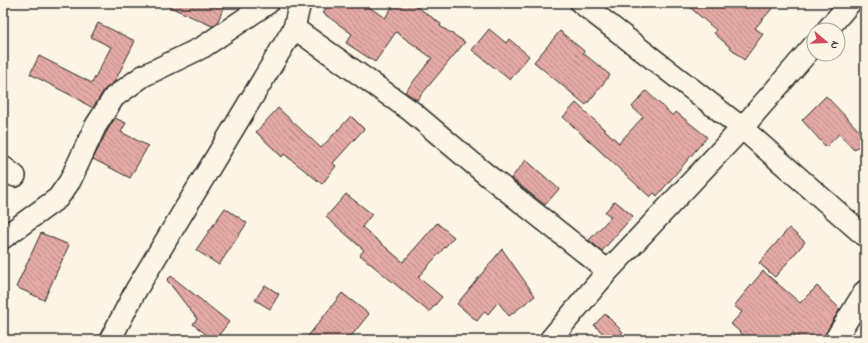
<svg xmlns="http://www.w3.org/2000/svg" width="868" height="343" viewBox="0 0 868 343" font-family="'Indie Flower',sans-serif">
	<defs>
		<pattern id="building-back-hatch" width="6" height="6" patternUnits="userSpaceOnUse"><rect width="6" height="6" fill="#e5aaa5"/><path d="M-1 5l2 2M0 0l6 6M5-1l2 2" fill="none" stroke="#ba8b87"/></pattern>
	</defs>
	<rect width="100%" height="100%" fill="#fcf5e5"/>
	<filter id="ink" filterUnits="userSpaceOnUse"><feTurbulence type="fractalNoise" baseFrequency=".025" numOctaves="2"/><feDisplacementMap in="SourceGraphic" scale="8" xChannelSelector="R" yChannelSelector="G"/><feConvolveMatrix kernelMatrix="1 2 1 2 8 2 1 2 1" color-interpolation-filters="sRGB"/></filter>
	<g filter="url(#ink)">
		<path fill="url(#building-back-hatch)" stroke="#2b2b2b" d="M161 3H226L217 23 212 26Z
			M330 3H363L385 18 395 3H412L441 24 440 26 465 42 417 100 405 92 432 58 396 32 375 62 346 43 352 34 323 13Z
			M685 3H777L755 28 763 34 744 60 714 33 716 30Z
			M98 23 135 41 115 81 104 90 93 108 82 102V101L30 74 39 56 92 83 111 47 91 37Z
			M489 29 506 43 509 39 529 56 510 80 472 50Z
			M560 31 584 51 583 53 610 75 586 105 534 62Z
			M646 91 673 116 676 112 707 137 657 196 654 193 650 197 563 117 576 103 619 143 643 117 632 107Z
			M826 96 865 137V140L854 150 839 134 826 147 802 120Z
			M278 108 321 148 351 116 364 129 333 163 336 166 322 184 284 154 282 157 256 132Z
			M115 118 126 123 121 132 148 146 130 178 93 159 106 133Z
			M526 160 559 189 545 205 511 178Z
			M346 194 372 214 362 227 403 262 437 223 454 237 418 277 442 297 429 312 360 255 364 250 326 217Z
			M615 201 633 216 602 251 589 240 611 217 605 212Z
			M225 208 247 223 219 265 196 250Z
			M789 228 805 242 775 277 759 263Z
			M41 233 69 245 44 300 16 287Z
			M502 249 535 296 509 316 498 302 488 314 485 311 477 321 457 304Z
			M763 271 800 303 817 286 840 309 829 327 823 340H802L793 333 787 340H749L731 324 742 312 734 306Z
			M171 276 229 322 215 340H213L193 324 197 319 167 280Z
			M265 285 279 294 270 309 255 300Z
			M342 293 369 314 348 340H305Z
			M605 314 623 332 615 340H610L594 325Z"/>
		<g fill="none" stroke-linecap="round" stroke-linejoin="round">
			<defs>
				<path id="minor" d="M300 3 294 28 411 111 482 171 608 271
					M581 3 742 128 865 236
					M827 30 850 3
					M3 167 15 176
					M3 238 58 198 70 181 95 127 114 97 143 76 203 47 268 3
					M110 340 136 290 294 28
					M550 340 608 271 742 128 814 45
					M835 340 865 291"/>
			</defs>
			<use href="#minor" stroke="#2b2b2b" stroke-width="24"/>
			<use href="#minor" stroke="#fcf5e5" stroke-width="21"/>
		</g>
	</g>
	<rect width="868" height="343" fill="none" stroke="#fcf5e5" stroke-width="16"/>
	<rect x="8" y="8" width="852" height="327" fill="none" stroke="#2b2b2b" stroke-width="1.5" filter="url(#ink)"/>
	<g transform="translate(826 42) rotate(109)"><circle r="19" fill="#fcf5e5" stroke="#a8a49b"/>
	<path d="M0-3L7 15L0 10L-7 15Z" fill="#d1495b"/>
	<text y="-6" font-size="11" font-weight="bold" text-anchor="middle" fill="#2b2b2b">N</text>
	</g>
</svg>
